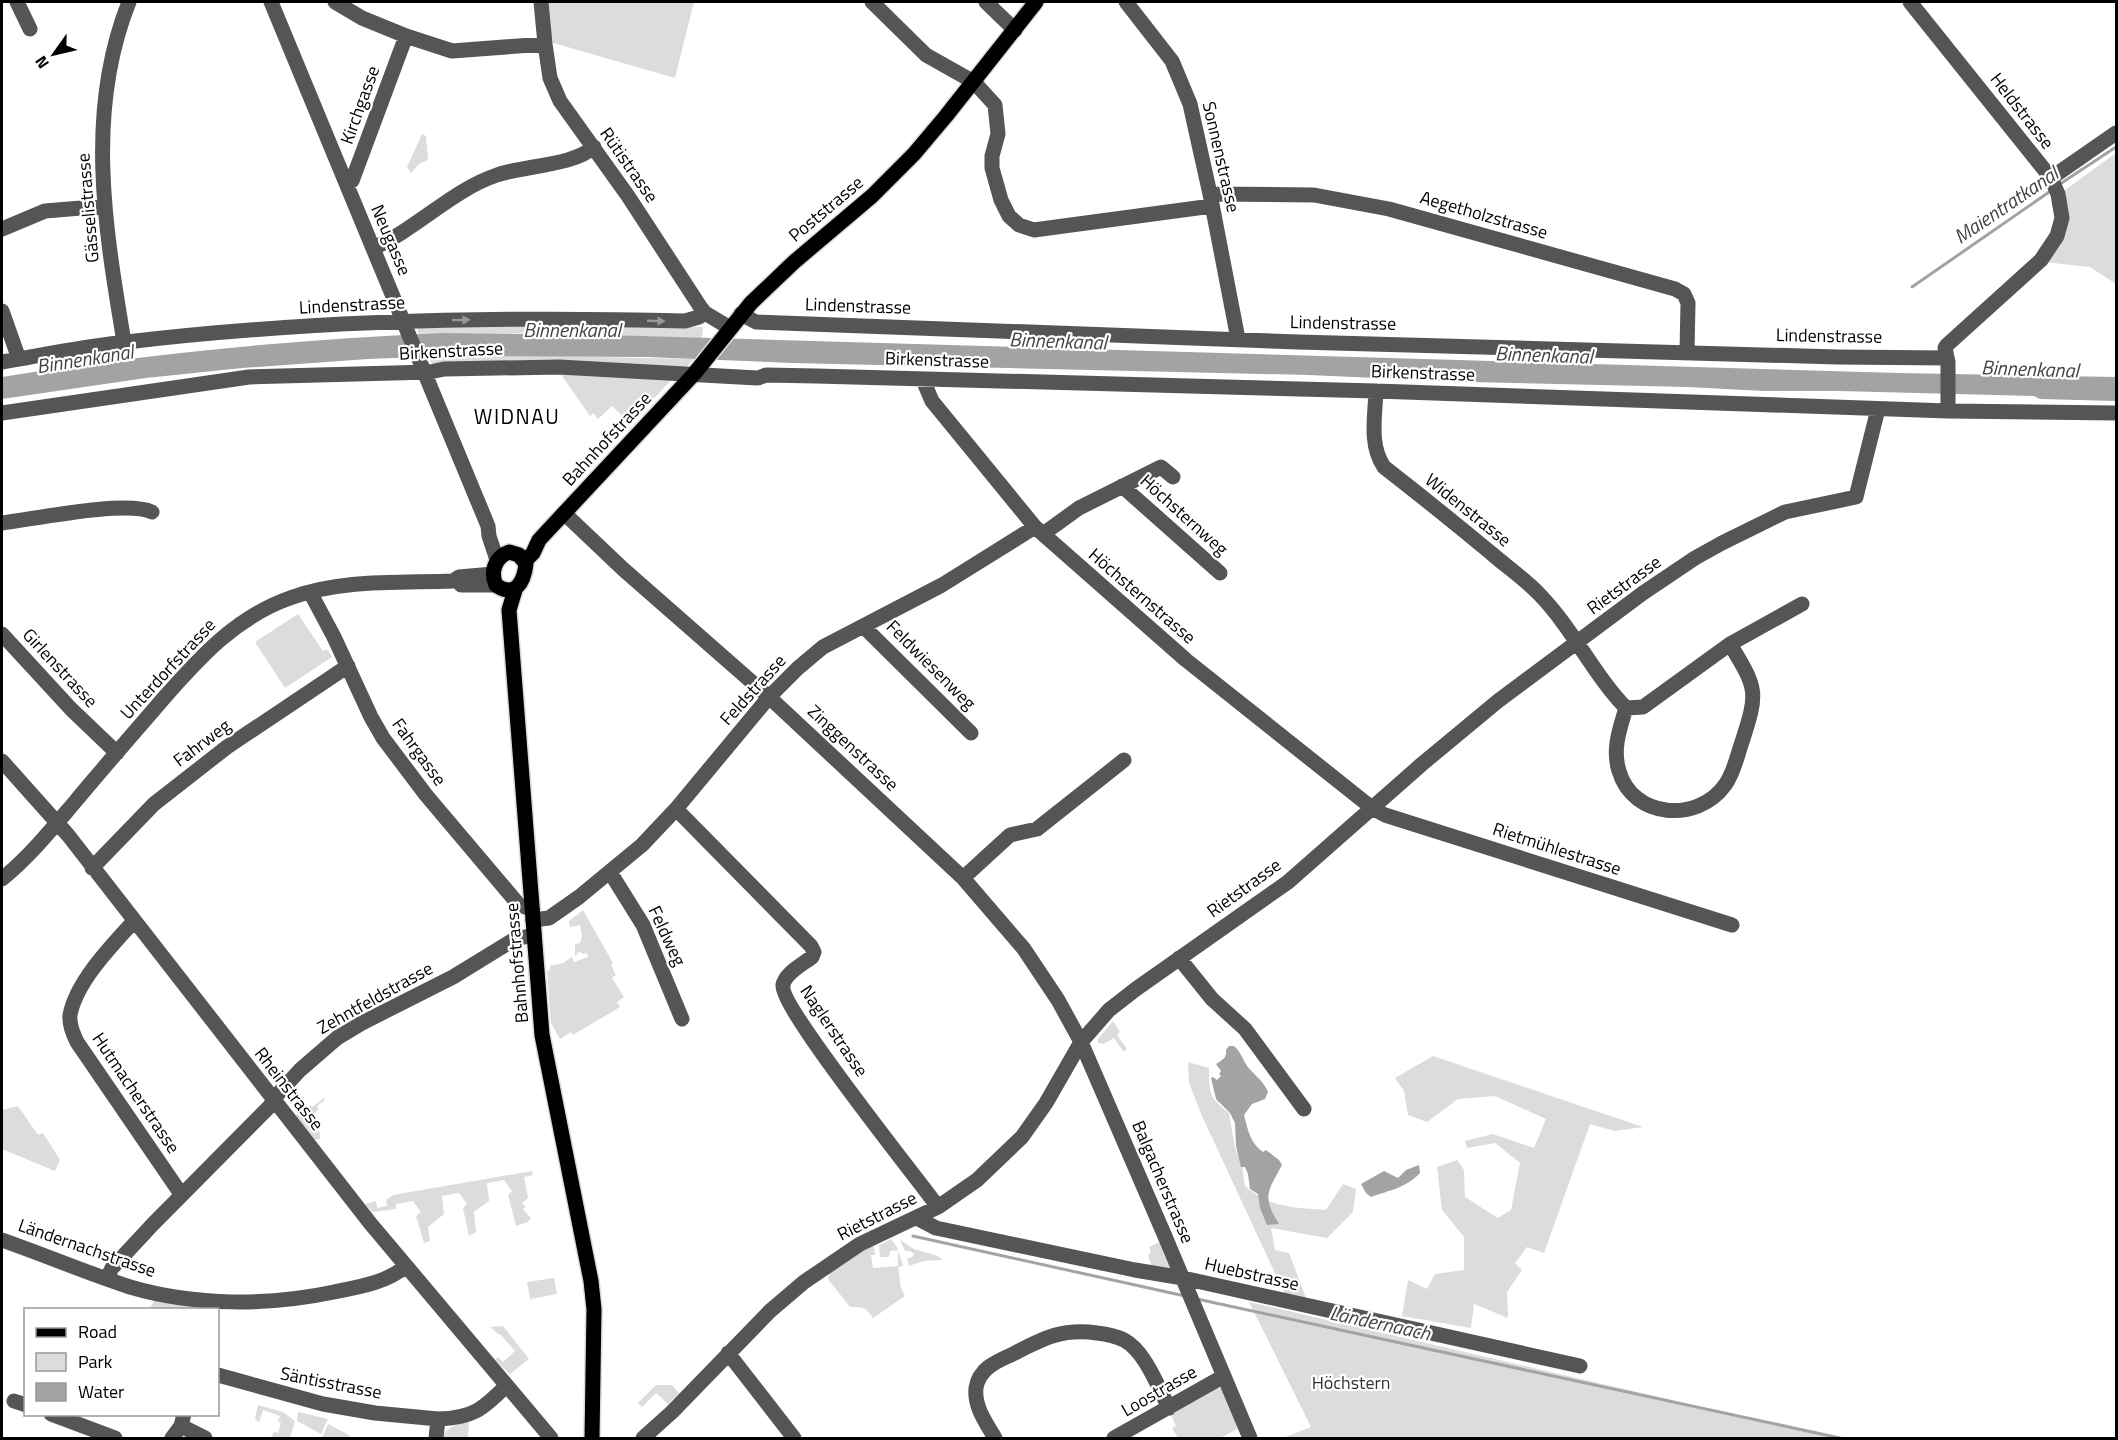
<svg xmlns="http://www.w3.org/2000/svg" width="2118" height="1440" viewBox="0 0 2118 1440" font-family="'Titillium Web',sans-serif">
	<rect width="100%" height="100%" fill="#fff"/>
	<path fill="#dcdcdc" d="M544 2H694L675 78 550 42Z
		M422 134 426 136 428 160 419 164 411 173 407 167Z
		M2116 153V284L2090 267 2044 262C2057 238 2071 218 2065 190Z
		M421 325 703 327 702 338 534 333 419 334 417 331Z
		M545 356 693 359 687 367 435 366 430 361 428 357Z
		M560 373 674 377 630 424 612 406 598 419 594 413 590 416Z
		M298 614 323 651 327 649 332 657 285 688 255 642Z
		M583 910 613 963 611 965 616 975 612 978 624 997 617 1002 620 1007 573 1035 571 1032 560 1039 551 1023 547 971 550 970V966L563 963 572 957 574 962 588 957 587 953 582 954 580 951 575 956V944L580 943 582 936 580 925 570 927 569 921Z
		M1113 1021 1120 1032 1117 1035 1127 1049 1125 1051H1123L1114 1038 1103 1044 1098 1043V1039Z
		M1433 1056 1643 1127 1615 1131 1590 1124 1544 1253 1527 1247 1515 1263 1522 1270 1507 1292 1508 1318 1474 1304 1471 1328 1402 1316 1408 1280 1427 1289 1435 1274 1464 1270V1237L1442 1210 1437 1167 1457 1160 1464 1170 1465 1197 1498 1218 1511 1210 1520 1163 1495 1143 1467 1148 1465 1141 1493 1134 1534 1148 1546 1119 1495 1096 1458 1099 1427 1122 1408 1115 1404 1091 1395 1078Z
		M1188 1062 1209 1068C1209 1092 1209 1098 1229 1113L1235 1148 1242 1166 1245 1186C1272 1209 1293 1207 1326 1210L1343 1184 1356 1189 1353 1212 1327 1238 1271 1228 1275 1250 1289 1253 1307 1301 1287 1299 1202 1116 1189 1083Z
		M324 1098 325 1100 317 1106 319 1109 308 1118 320 1133V1139L314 1140 295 1116 310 1105 312 1107Z
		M18 1106 38 1135 43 1133 60 1160 55 1171 2 1149V1110Z
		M532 1171 533 1175 524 1177 528 1198 522 1203 526 1207 523 1209 531 1218 528 1222 516 1226 508 1195 512 1191 504 1180 487 1183 489 1201 474 1212 476 1232 469 1236 463 1208 467 1204 459 1193 442 1196 444 1214 428 1227 430 1241 424 1243 416 1216 421 1212 413 1201 396 1204V1209L372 1212 365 1204 376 1201 377 1208 387 1206 386 1200 393 1195Z
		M891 1239 897 1247 903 1266 898 1267 901 1288 905 1296 873 1318C866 1307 862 1307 850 1307L828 1279 830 1271 871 1245 874 1246 875 1255H871L873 1268 898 1266V1250L890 1251 889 1257H880L879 1245Z
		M900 1240 914 1249 938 1256 943 1260 924 1261 909 1266 907 1258H911L914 1254 910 1251H905Z
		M1159 1242 1172 1271 1153 1270 1148 1255 1151 1252 1149 1247Z
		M554 1278 557 1294 530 1299 527 1282Z
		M155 1300 204 1308 149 1309Z
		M1249 1302 1836 1438H1283L1311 1427Z
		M503 1326 529 1359 510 1374 495 1360 498 1357 503 1362 515 1351 500 1334H498L490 1327Z
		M656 1385H672L679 1393 668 1404 656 1393 642 1407 638 1403Z
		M1216 1388H1221L1239 1428 1220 1438H1178L1172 1428 1176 1426 1170 1413Z
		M258 1405 283 1412 295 1421 290 1438H271L274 1432 278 1433 281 1423 278 1421 280 1416 263 1410 259 1422 255 1419Z
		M298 1412 328 1419 321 1434 297 1421Z
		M469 1421 468 1438H442C447 1426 457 1425 469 1421Z
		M328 1424 349 1435V1438H322Z"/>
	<path fill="#a3a3a3" d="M442 333 607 335 1899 373 2116 377V401L2040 399 2034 396 1839 391H1764L1688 387 1469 382 1308 375 792 363 647 357 447 356 368 359 242 368 146 378 2 399V377C149 353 293 340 442 333Z
		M1229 1046H1234C1240 1051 1243 1059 1247 1066 1255 1076 1263 1080 1268 1092L1265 1099 1252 1104 1244 1115C1248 1130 1250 1143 1263 1152L1266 1150 1279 1160 1282 1165C1267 1193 1262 1196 1279 1224L1267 1225 1260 1208 1258 1194 1250 1189 1248 1174 1245 1167H1241L1236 1146 1235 1123 1230 1113 1216 1099 1211 1078 1213 1077 1217 1080 1221 1076 1219 1074 1221 1071 1216 1064C1222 1060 1227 1058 1226 1050Z
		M1419 1165 1420 1173C1406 1188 1390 1190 1371 1197L1366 1193 1361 1184 1384 1171 1398 1178 1406 1170Z"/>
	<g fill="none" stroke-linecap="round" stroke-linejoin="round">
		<path stroke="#a3a3a3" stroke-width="3" d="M2060 184 2116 147
			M1912 287 2052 190
			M913 1236 1185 1296
			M1197 1299 1840 1438"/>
		<defs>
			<path id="major" d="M509 552 519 555 526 564C524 582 515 599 496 585 490 572 495 557 509 552Z
				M525 561 533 553 539 540 694 374 751 303 794 262 872 196 914 154 946 116 1036 2
				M515 590 509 610 542 1035 591 1281 594 1309 592 1438"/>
		</defs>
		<use href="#major" stroke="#dbdbdb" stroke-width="18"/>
		<path stroke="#555" stroke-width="15" d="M17 2 30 29
			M271 2 488 526 489 536 497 560
			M335 2 362 18 406 36 452 51 545 44
			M541 2 545 44 550 78 560 101 628 196 701 308 705 313 730 328
			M872 2 926 55 974 82 995 105 998 134 992 156V168L1001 200 1009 216 1019 225 1034 230 1212 206
			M986 2 1015 30
			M1126 2 1172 61 1190 104 1210 194 1238 339
			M1910 2 2051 178 2058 194 2062 218 2057 236 2041 260 1947 345 1945 348 1948 362V411
			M2051 178 2116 133
			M346 183 352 181 406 36
			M1210 194 1314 195 1389 209 1675 289 1684 294 1688 303 1687 352
			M2 229 45 211 105 206
			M373 248C417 229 452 190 497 175 527 165 572 166 594 147
			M2 311 19 359
			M741 314 756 322 1298 342 1837 357 1947 358
			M124 342C105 228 85 112 129 2
			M2 362C43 355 85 346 127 342 312 320 498 316 685 321L699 317 705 313
			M923 380 932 401 1035 527 1186 660 1372 808 1385 815 1732 925
			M1376 391C1375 417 1369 445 1384 467 1420 495 1456 524 1491 553 1507 567 1526 580 1540 595 1573 629 1593 674 1626 708L1643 707 1730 644C1758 690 1758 692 1742 742 1737 756 1734 773 1725 785 1698 823 1633 819 1619 771 1612 749 1620 728 1626 708
			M2 413 249 377 430 372 444 369 559 367 739 377 758 378 766 375 816 376 1376 391 1948 411 2116 413
			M1122 486 1220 573
			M564 513 623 569 769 697 963 878 1024 949 1058 1000 1081 1042 1164 1234 1250 1438
			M2 523C34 519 125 500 152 512
			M1043 534 1079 508 1161 467 1173 477
			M461 585H496
			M310 592 334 637 371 717 383 738 426 795 519 905 532 909
			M863 626 971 733
			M2 634 71 709 117 753
			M1730 644 1802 604
			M2 761 68 835 370 1223 551 1438
			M676 809 811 946 814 952 812 957C803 964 785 973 783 985 779 1006 917 1178 938 1207
			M92 868 154 804 227 747 348 666
			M610 872 643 925 682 1019
			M963 878 1010 835 1037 829 1124 760
			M2 879C29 857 51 830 74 803 103 768 133 734 163 699 200 657 236 617 290 598 340 579 399 583 453 581L459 577 493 574
			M533 920 549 918 579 897 642 845 676 809 769 697 798 668 823 647 942 585 1035 527
			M134 921C112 945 76 982 70 1015 69 1024 73 1034 77 1042L181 1194
			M1179 958 1212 999 1245 1029 1304 1109
			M917 1218 936 1228 1135 1270 1183 1278 1580 1366
			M2 1240C45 1255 87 1273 130 1287 195 1306 268 1306 334 1292 359 1287 386 1283 406 1266
			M107 1279 112 1268 153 1224 270 1106 277 1095 300 1070 337 1038 362 1023 453 977 515 939 534 935
			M728 1353 794 1438
			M218 1375 323 1404 375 1413 438 1419
			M14 1401 26 1405
			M51 1414 115 1438
			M181 1426 205 1438
			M172 1438 181 1426 184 1414
			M436 1438 438 1419C473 1418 483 1409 506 1386
			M643 1438 672 1412 770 1311 804 1282 860 1244 938 1207 977 1180 1022 1137 1046 1103 1081 1042 1109 1010 1136 989 1288 882 1422 764 1498 701 1643 593 1695 558 1722 543 1785 512 1856 497 1878 409
			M995 1438C986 1423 974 1407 976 1388 979 1369 995 1362 1011 1355 1042 1339 1061 1328 1097 1333 1106 1334 1116 1336 1124 1340 1145 1351 1158 1387 1169 1408
			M1114 1438 1224 1376"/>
		<use href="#major" stroke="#000" stroke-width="15"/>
	</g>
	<defs><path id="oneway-solid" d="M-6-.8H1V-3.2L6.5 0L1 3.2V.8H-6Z" transform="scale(1.5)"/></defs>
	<g fill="#999">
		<use href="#oneway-solid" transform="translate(461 320) rotate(-1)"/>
		<use href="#oneway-solid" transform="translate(656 321) rotate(2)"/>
	</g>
	<g text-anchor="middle" stroke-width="4.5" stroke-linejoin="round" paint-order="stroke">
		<g font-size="18" fill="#000" stroke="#fff">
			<text transform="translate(360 105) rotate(-70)" y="6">Kirchgasse</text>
			<text transform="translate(2022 111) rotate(52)" y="6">Heldstrasse</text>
			<text transform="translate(1221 157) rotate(77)" y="6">Sonnenstrasse</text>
			<text transform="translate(629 165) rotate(55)" y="6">Rütistrasse</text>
			<text transform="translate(88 208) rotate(-95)" y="6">Gässelistrasse</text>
			<text transform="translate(826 209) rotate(-40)" y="6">Poststrasse</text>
			<text transform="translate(1484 215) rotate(16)" y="6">Aegetholzstrasse</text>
			<text transform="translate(391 240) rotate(67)" y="6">Neugasse</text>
			<text transform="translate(352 305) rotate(-3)" y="6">Lindenstrasse</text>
			<text transform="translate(858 306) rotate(2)" y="6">Lindenstrasse</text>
			<text transform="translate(1343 323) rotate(1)" y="6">Lindenstrasse</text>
			<text transform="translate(1829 336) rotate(1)" y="6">Lindenstrasse</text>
			<text transform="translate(451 351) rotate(-3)" y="6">Birkenstrasse</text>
			<text transform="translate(937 360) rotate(2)" y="6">Birkenstrasse</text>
			<text transform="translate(1423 373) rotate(2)" y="6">Birkenstrasse</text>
			<text transform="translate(607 439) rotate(-47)" y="6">Bahnhofstrasse</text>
			<text transform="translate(1468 510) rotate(39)" y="6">Widenstrasse</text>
			<text transform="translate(1184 515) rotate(42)" y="6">Höchsternweg</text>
			<text transform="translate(1624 585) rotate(-36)" y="6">Rietstrasse</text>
			<text transform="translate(1142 596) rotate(41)" y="6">Höchsternstrasse</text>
			<text transform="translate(931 665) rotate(45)" y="6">Feldwiesenweg</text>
			<text transform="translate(60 668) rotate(47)" y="6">Girlenstrasse</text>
			<text transform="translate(168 669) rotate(-47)" y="6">Unterdorfstrasse</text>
			<text transform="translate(753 690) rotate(-48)" y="6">Feldstrasse</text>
			<text transform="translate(202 743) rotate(-37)" y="6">Fahrweg</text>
			<text transform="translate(853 748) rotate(43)" y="6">Zinggenstrasse</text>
			<text transform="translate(419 752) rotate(54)" y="6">Fahrgasse</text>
			<text transform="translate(1557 849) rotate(18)" y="6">Rietmühlestrasse</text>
			<text transform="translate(1244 888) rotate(-36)" y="6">Rietstrasse</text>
			<text transform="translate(667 936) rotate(65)" y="6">Feldweg</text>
			<text transform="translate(517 963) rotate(-95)" y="6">Bahnhofstrasse</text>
			<text transform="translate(375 998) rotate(-29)" y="6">Zehntfeldstrasse</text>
			<text transform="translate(834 1031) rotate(56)" y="6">Naglerstrasse</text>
			<text transform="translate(289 1089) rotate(52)" y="6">Rheinstrasse</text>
			<text transform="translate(136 1093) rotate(56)" y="6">Hutmacherstrasse</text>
			<text transform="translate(1163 1182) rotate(67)" y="6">Balgacherstrasse</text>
			<text transform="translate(877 1216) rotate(-27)" y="6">Rietstrasse</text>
			<text transform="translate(87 1248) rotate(19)" y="6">Ländernachstrasse</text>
			<text transform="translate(1252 1274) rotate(13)" y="6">Huebstrasse</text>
			<text transform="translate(331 1383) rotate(11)" y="6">Säntisstrasse</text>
			<text transform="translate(1159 1391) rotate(-30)" y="6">Loostrasse</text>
		</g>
		<g font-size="18" fill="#333" stroke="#fff">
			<text x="1351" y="1389">Höchstern</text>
		</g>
		<g font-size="20" font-style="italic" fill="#444" stroke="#fff">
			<text transform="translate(2006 205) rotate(-34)" y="7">Maientratkanal</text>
			<text x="572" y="337">Binnenkanal</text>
			<text transform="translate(1058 341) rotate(2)" y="7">Binnenkanal</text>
			<text transform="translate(1544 355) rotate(2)" y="7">Binnenkanal</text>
			<text transform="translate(85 359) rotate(-9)" y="7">Binnenkanal</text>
			<text transform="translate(2030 369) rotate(2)" y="7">Binnenkanal</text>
			<text transform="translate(1380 1323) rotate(12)" y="7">Ländernaach</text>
		</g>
		<g font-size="21" letter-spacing="1.5" fill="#000" stroke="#fff">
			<text x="517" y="424">WIDNAU</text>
		</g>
	</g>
	<rect width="2118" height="1440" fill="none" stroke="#000000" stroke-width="6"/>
	<rect x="24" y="1308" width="195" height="108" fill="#ffffff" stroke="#999999" stroke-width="1.5"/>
	<rect x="36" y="1328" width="30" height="9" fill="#000000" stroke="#999999" stroke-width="1.5"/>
	<text x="78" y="1338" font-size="18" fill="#000000">Road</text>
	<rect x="36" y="1353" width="30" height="18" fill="#dcdcdc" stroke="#999999" stroke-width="1.5"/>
	<text x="78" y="1368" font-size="18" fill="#000000">Park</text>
	<rect x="36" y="1383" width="30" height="18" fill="#a3a3a3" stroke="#999999" stroke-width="1.5"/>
	<text x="78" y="1398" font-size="18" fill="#000000">Water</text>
	<g transform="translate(54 54) rotate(236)" stroke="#ffffff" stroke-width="4.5" paint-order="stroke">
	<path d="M0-4.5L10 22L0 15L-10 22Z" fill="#000000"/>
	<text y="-9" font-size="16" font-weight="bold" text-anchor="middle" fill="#000000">N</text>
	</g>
</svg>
